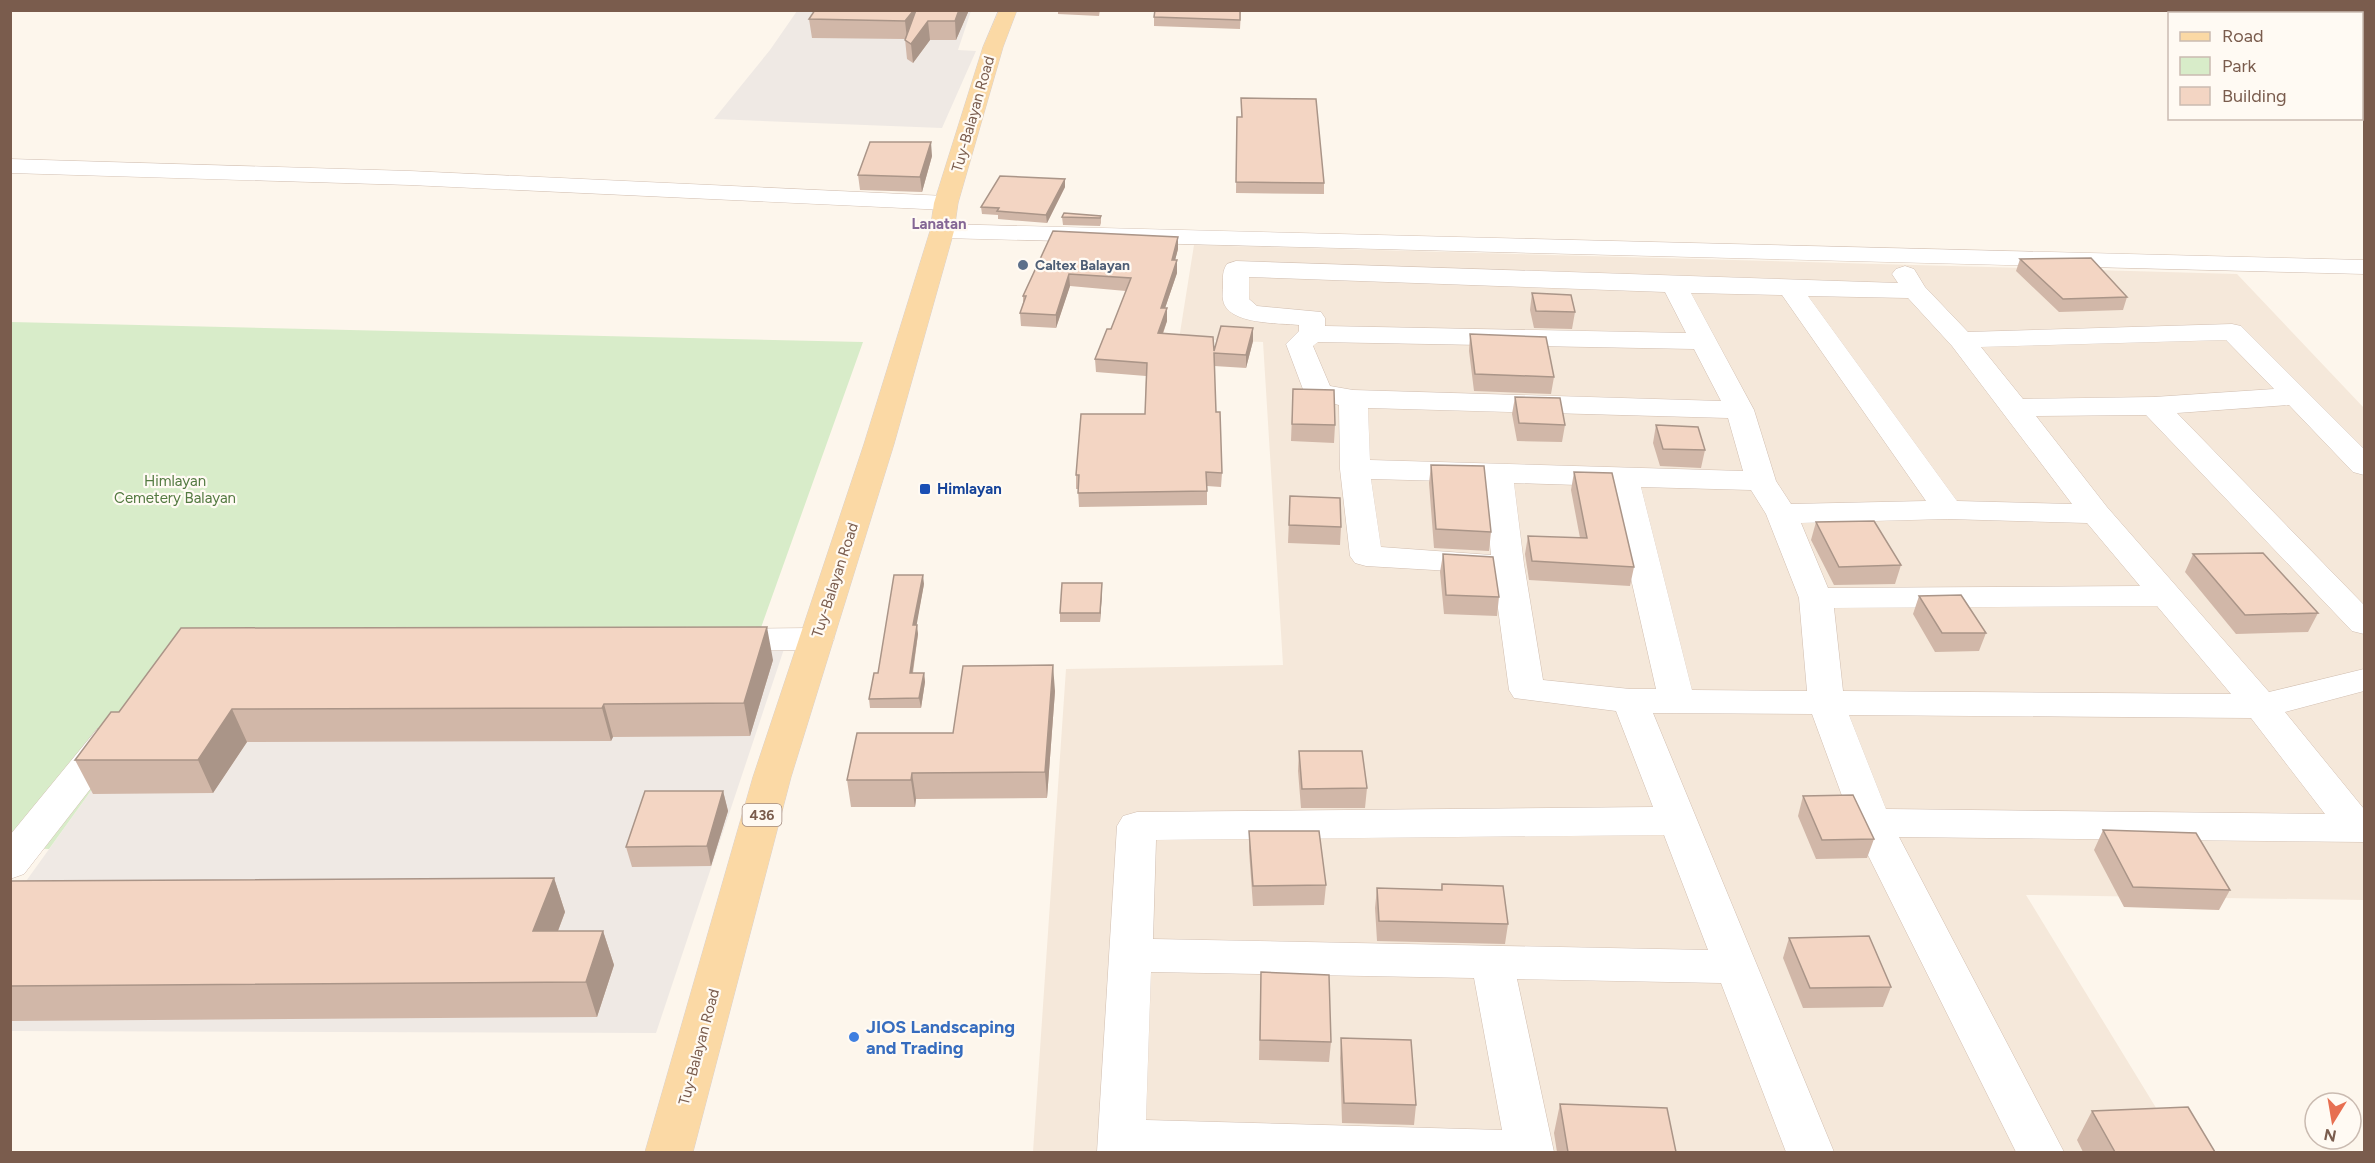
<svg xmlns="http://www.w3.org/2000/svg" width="2375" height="1163" viewBox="0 0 2375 1163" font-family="Figtree,sans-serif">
	<rect width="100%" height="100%" fill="#fdf6ec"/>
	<path fill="#f5e8da" d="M1194 245 2237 274 2364 408V900L2026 895 2183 1152H1033L1066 669 1283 665 1263 342 1179 339Z"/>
	<path fill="#efe9e4" d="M797 11H971L958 50 976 51 942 128 714 119 770 50Z
		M784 649 656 1033 11 1031V902L191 652Z"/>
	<path fill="#d8ecc9" d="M11 322 863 342 753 650 191 652 49 849 11 847Z"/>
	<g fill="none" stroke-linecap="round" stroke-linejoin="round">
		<defs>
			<path id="minor" d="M10 159 410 171 946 196 954 198 958 203 954 208 946 210 410 185 10 173Z
				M942 224 2364 260V274L942 238 933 236 930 231 933 226Z
				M1236 261 1898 283 1892 274 1896 269 1905 266 1914 269 1925 287 1968 332 2232 324 2241 326 2364 449V475L2353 472 2289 405 2177 413 2364 605V634L2352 631 2146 415 2036 416 2107 507 2269 692 2364 669V691L2285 712 2364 809V842L1899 837 2064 1152H2016L1852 823 1812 714 1653 713 1834 1152H1786L1721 983 1517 979 1554 1152H1097L1117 826 1123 816 1137 812 1653 807 1616 711 1514 698 1509 690 1493 571 1485 573 1366 566 1355 563 1350 556 1340 469 1339 405 1308 398 1304 392 1286 344 1299 331V325C1280 323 1227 325 1223 300 1222 296 1223 290 1223 286 1223 278 1222 271 1227 264ZM1249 277 1665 292 1686 333 1325 326V318L1321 312 1257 306 1249 299ZM1691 293 1782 295 1926 501 1791 504 1776 481 1754 410ZM1808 296 1908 298 1952 346 2072 504 1957 501ZM2226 340 2274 389 2154 397 2023 399 1981 347ZM1318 342 1694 349 1721 401 1353 390 1330 386 1313 346ZM1368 408 1728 418 1743 471 1370 460ZM1371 479 1484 482 1491 555 1381 547ZM1514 483 1610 486 1656 689H1630L1543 680 1524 564ZM1641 487 1751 490 1766 514 1799 598 1807 691 1692 690ZM1948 519 2087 523 2140 586 1828 588 1801 523ZM2157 606 2231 694 1843 691 1834 608ZM1849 715 2251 718 2325 814 1886 809ZM1664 835 1708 950 1153 939 1156 840ZM1151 972 1474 978 1502 1130 1146 1120Z
				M817 628 829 631 834 639 829 647 817 650 725 651 713 648 708 640 713 632 725 629Z
				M110 726 123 729 128 738 123 747 24 874 10 879V835L97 729Z"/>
			<path id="major" d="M999 10H1017L1003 47 958 203 954 231 894 444 791 777 693 1152H645L753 777 864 444 930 231 934 203 983 47Z"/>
		</defs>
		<use href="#minor" stroke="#d1beb0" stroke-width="1"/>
		<use href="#major" stroke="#dad1cd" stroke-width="1"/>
		<use href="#minor" fill="#fff" fill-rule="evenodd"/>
		<use href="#major" fill="#fbd9a5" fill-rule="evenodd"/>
	</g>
	<path fill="#d1b7a8" d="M969 10 956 40H930L913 63 907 59 905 39 812 38 809 19Z
		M1058 10H1100L1099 16 1058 14Z
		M1241 10 1240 29 1154 26V17Z
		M1237 117 1324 183V194L1236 193Z
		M932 156 922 192 860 190 858 175Z
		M1065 179V187L1047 223 998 219V215L982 214 981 207Z
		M1101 216V223L1100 226 1063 225 1062 217Z
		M1053 231 1178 237V249L1175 260H1177V273L1165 308H1167V321L1163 334 1214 351 1253 328V341L1246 368 1214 366 1216 412 1222 473 1221 487 1207 486V505L1079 507 1078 489H1076V475L1145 414 1146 376 1096 372 1095 359 1111 329 1126 291 1070 286 1056 328 1021 326 1020 313 1023 303V296Z
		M2020 259 2127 297 2123 310 2059 312 2016 271Z
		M1532 293 1575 312 1572 329 1534 328 1530 310Z
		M1470 334 1554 377 1551 394 1474 391 1469 351Z
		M1293 389 1335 425 1334 443 1291 441Z
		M1515 397 1565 425 1562 442 1517 441 1512 414Z
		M1656 425 1705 450 1701 468 1660 466 1653 443Z
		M1431 465 1491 532 1489 551 1434 548 1429 483Z
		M1574 472 1634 567 1630 586 1529 580 1525 554 1528 536 1580 538 1571 490Z
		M1290 496 1341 527 1340 545 1288 543Z
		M1816 522 1901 565 1895 584 1834 585 1811 540Z
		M1443 554 1499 597 1497 616 1444 614 1440 572Z
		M2193 554 2318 613 2308 632 2236 634 2185 572Z
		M924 584 916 625 918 634 913 673H924L925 682 921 708H870L869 699 878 673Z
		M1102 592 1100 622H1060V613Z
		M1919 596 1986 633 1979 651 1935 652 1913 614Z
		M773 660 750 736 613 737 611 741 247 742 213 793 93 794 75 760 119 712Z
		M1055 691 1047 798 916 799 915 807H851L847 780 953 733Z
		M1299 751 1367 788 1365 808H1301L1298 771Z
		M723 791 728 811 711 866 632 867 626 847Z
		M1803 796 1874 839 1867 858 1816 859 1798 816Z
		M2103 830 2230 890 2219 910 2124 907 2094 850Z
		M1249 831 1326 885 1324 905 1253 906 1249 851Z
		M554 878 565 912 558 931H603L614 965 597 1017 10 1021V881Z
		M1442 884 1508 924 1505 944 1377 941 1375 908 1377 888 1441 890Z
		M1789 938 1891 987 1883 1007 1803 1008 1783 958Z
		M1261 972 1331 1042 1329 1062 1259 1060Z
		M1341 1038 1416 1105 1414 1125 1342 1123 1340 1058Z
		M1560 1104 1676 1152H1557L1554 1133Z
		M2092 1111 2215 1152H2083L2077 1140Z"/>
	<path fill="#aa9588" d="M914 10H917L907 39 905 21Z
		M959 10H969L956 40 955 21Z
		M928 21 930 40 913 63 911 44Z
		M931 142 932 156 922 192 920 177Z
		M1065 179V187L1047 223 1046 215Z
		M1178 237V249L1172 272V260Z
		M1177 260V273L1161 320V308Z
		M1069 274 1070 286 1056 328V315Z
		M1167 308V321L1158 346V333Z
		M1253 328V341L1246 368V355Z
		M923 575 924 584 915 634 913 625Z
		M1102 583V592L1100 622V613Z
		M917 625 918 634 911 682 910 673Z
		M767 627 773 660 750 736 744 703Z
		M1053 665 1055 691 1047 798 1045 772Z
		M924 673 925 682 921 708 919 698Z
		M604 704 613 737 611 741 602 708Z
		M232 709 247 742 213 793 198 760Z
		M912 773 916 799 915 807 911 780Z
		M723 791 728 811 711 866 707 846Z
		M554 878 565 912 545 965 533 931Z
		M603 931 614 965 597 1017 586 982Z"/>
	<path fill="#f3d5c3" stroke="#aa9588" stroke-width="1.5" d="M815 10H914L905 21 809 19Z
		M916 10H959L955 21H928L911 44 905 40Z
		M1155 10H1240V20L1154 17Z
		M1241 98 1316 99 1324 183 1236 182 1237 117H1242Z
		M870 142H931L920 177 858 175Z
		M1000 176 1065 179 1046 215 997 211 999 208 981 207Z
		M1064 213 1101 216 1100 218 1062 217Z
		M1053 231 1178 237 1172 260H1177L1161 308H1167L1158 333 1213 337 1214 351 1221 326 1253 328 1246 355 1214 353 1216 412H1220L1222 473 1206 472 1207 491 1078 493 1079 475H1076L1081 414H1145L1147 363 1095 359 1107 329H1111L1131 278 1069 274 1056 315 1020 313 1026 296H1023Z
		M2091 258 2127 297 2063 299 2020 259Z
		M1532 293 1571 295 1575 312 1536 311Z
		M1470 334 1546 337 1554 377 1475 374Z
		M1293 389 1334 390 1335 425 1292 424Z
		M1515 397 1560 398 1565 425 1519 423Z
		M1656 425 1698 427 1705 450 1663 449Z
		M1431 465 1484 466 1491 532 1436 529Z
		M1574 472 1612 473 1634 567 1532 561 1528 536 1587 538Z
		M1290 496 1340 498 1341 527 1289 525Z
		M1874 521 1901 565 1839 567 1816 522Z
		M2263 553 2318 613 2245 615 2193 554Z
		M1443 554 1493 557 1499 597 1446 595Z
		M894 575H923L913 625H917L910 673H924L919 698 869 699 874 673H878Z
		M1062 583H1102L1100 613H1060Z
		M1961 595 1986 633H1942L1919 596Z
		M767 627 744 703 604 704 602 708 232 709 198 760H75L111 712H119L181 628Z
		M1053 665 1045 772 912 773 911 780H847L857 733H953L963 666Z
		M1299 751H1362L1367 788 1302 789Z
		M645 791H723L707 846 626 847Z
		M1853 795 1874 839 1822 840 1803 796Z
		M2103 830 2196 833 2230 890 2133 887Z
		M1249 831H1319L1326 885 1253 886Z
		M554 878 533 931H603L586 982 10 986V881Z
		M1442 884 1503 886 1508 924 1379 921 1377 888 1442 890Z
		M1869 936 1891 987 1810 988 1789 938Z
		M1261 972 1329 975 1331 1042 1260 1040Z
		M1341 1038 1411 1040 1416 1105 1344 1103Z
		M1560 1104 1667 1108 1676 1152H1568Z
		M2188 1107 2215 1152H2115L2092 1111Z"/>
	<circle fill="#5c6f8a" stroke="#fffaf3" stroke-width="2" cx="1023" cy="265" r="6"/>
	<rect fill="#1a4fb4" stroke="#fffaf3" stroke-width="2" x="919" y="483" width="12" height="12" rx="3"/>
	<circle fill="#3f7fe0" stroke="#fffaf3" stroke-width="2" cx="854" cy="1037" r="6"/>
	<g text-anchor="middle" stroke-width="4.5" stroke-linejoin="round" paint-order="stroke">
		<g font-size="14" font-weight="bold" fill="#4e5e75" stroke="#fffaf3" text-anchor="start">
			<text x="1035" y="270">Caltex Balayan</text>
		</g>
		<rect fill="#fffaf3" stroke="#a28b7f" stroke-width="1.5" x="742.5" y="804" width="39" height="22" rx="4.5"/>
		<g font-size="14" font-weight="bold" fill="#7a5c4d">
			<text x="762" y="820">436</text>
		</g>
		<g font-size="15" fill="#7a5c4d" stroke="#fffaf3">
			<text transform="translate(973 114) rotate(-74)" y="5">Tuy-Balayan Road</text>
			<text transform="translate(835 580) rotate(-72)" y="5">Tuy-Balayan Road</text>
			<text transform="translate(699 1047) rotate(-75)" y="5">Tuy-Balayan Road</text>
		</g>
		<g font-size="15" font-weight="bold" fill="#846695" stroke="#fffaf3">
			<text x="939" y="229">Lanatan</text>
		</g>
		<g font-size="15" fill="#537a41" stroke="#fffaf3">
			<text x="175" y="486">Himlayan<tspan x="175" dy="17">Cemetery Balayan</tspan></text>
		</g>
		<g font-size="15" font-weight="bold" fill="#164399" stroke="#fffaf3" text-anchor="start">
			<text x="937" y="494">Himlayan</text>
		</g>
		<g font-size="18" font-weight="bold" fill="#366cbe" stroke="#fffaf3" text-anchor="start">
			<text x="866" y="1033">JIOS Landscaping<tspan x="866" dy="21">and Trading</tspan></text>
		</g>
	</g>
	<rect width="2375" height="1163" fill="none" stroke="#7a5c4d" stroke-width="24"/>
	<rect x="2168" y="12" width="195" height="108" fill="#fffaf3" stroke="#cabbb1" stroke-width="1.5"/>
	<rect x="2180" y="32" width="30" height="9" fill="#fbd9a5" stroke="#cabbb1" stroke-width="1.5"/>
	<text x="2222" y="42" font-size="18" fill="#7a5c4d">Road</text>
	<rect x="2180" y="57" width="30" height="18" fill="#d8ecc9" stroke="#cabbb1" stroke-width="1.5"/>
	<text x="2222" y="72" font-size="18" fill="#7a5c4d">Park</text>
	<rect x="2180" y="87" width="30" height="18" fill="#f3d5c3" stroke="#cabbb1" stroke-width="1.5"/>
	<text x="2222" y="102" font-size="18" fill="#7a5c4d">Building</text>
	<g transform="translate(2333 1121) rotate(191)"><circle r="28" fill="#fffaf3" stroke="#cabbb1" stroke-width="1.5"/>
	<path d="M0-4.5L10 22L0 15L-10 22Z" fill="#e76f51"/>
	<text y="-9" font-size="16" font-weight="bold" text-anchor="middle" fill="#7a5c4d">N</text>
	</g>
</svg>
